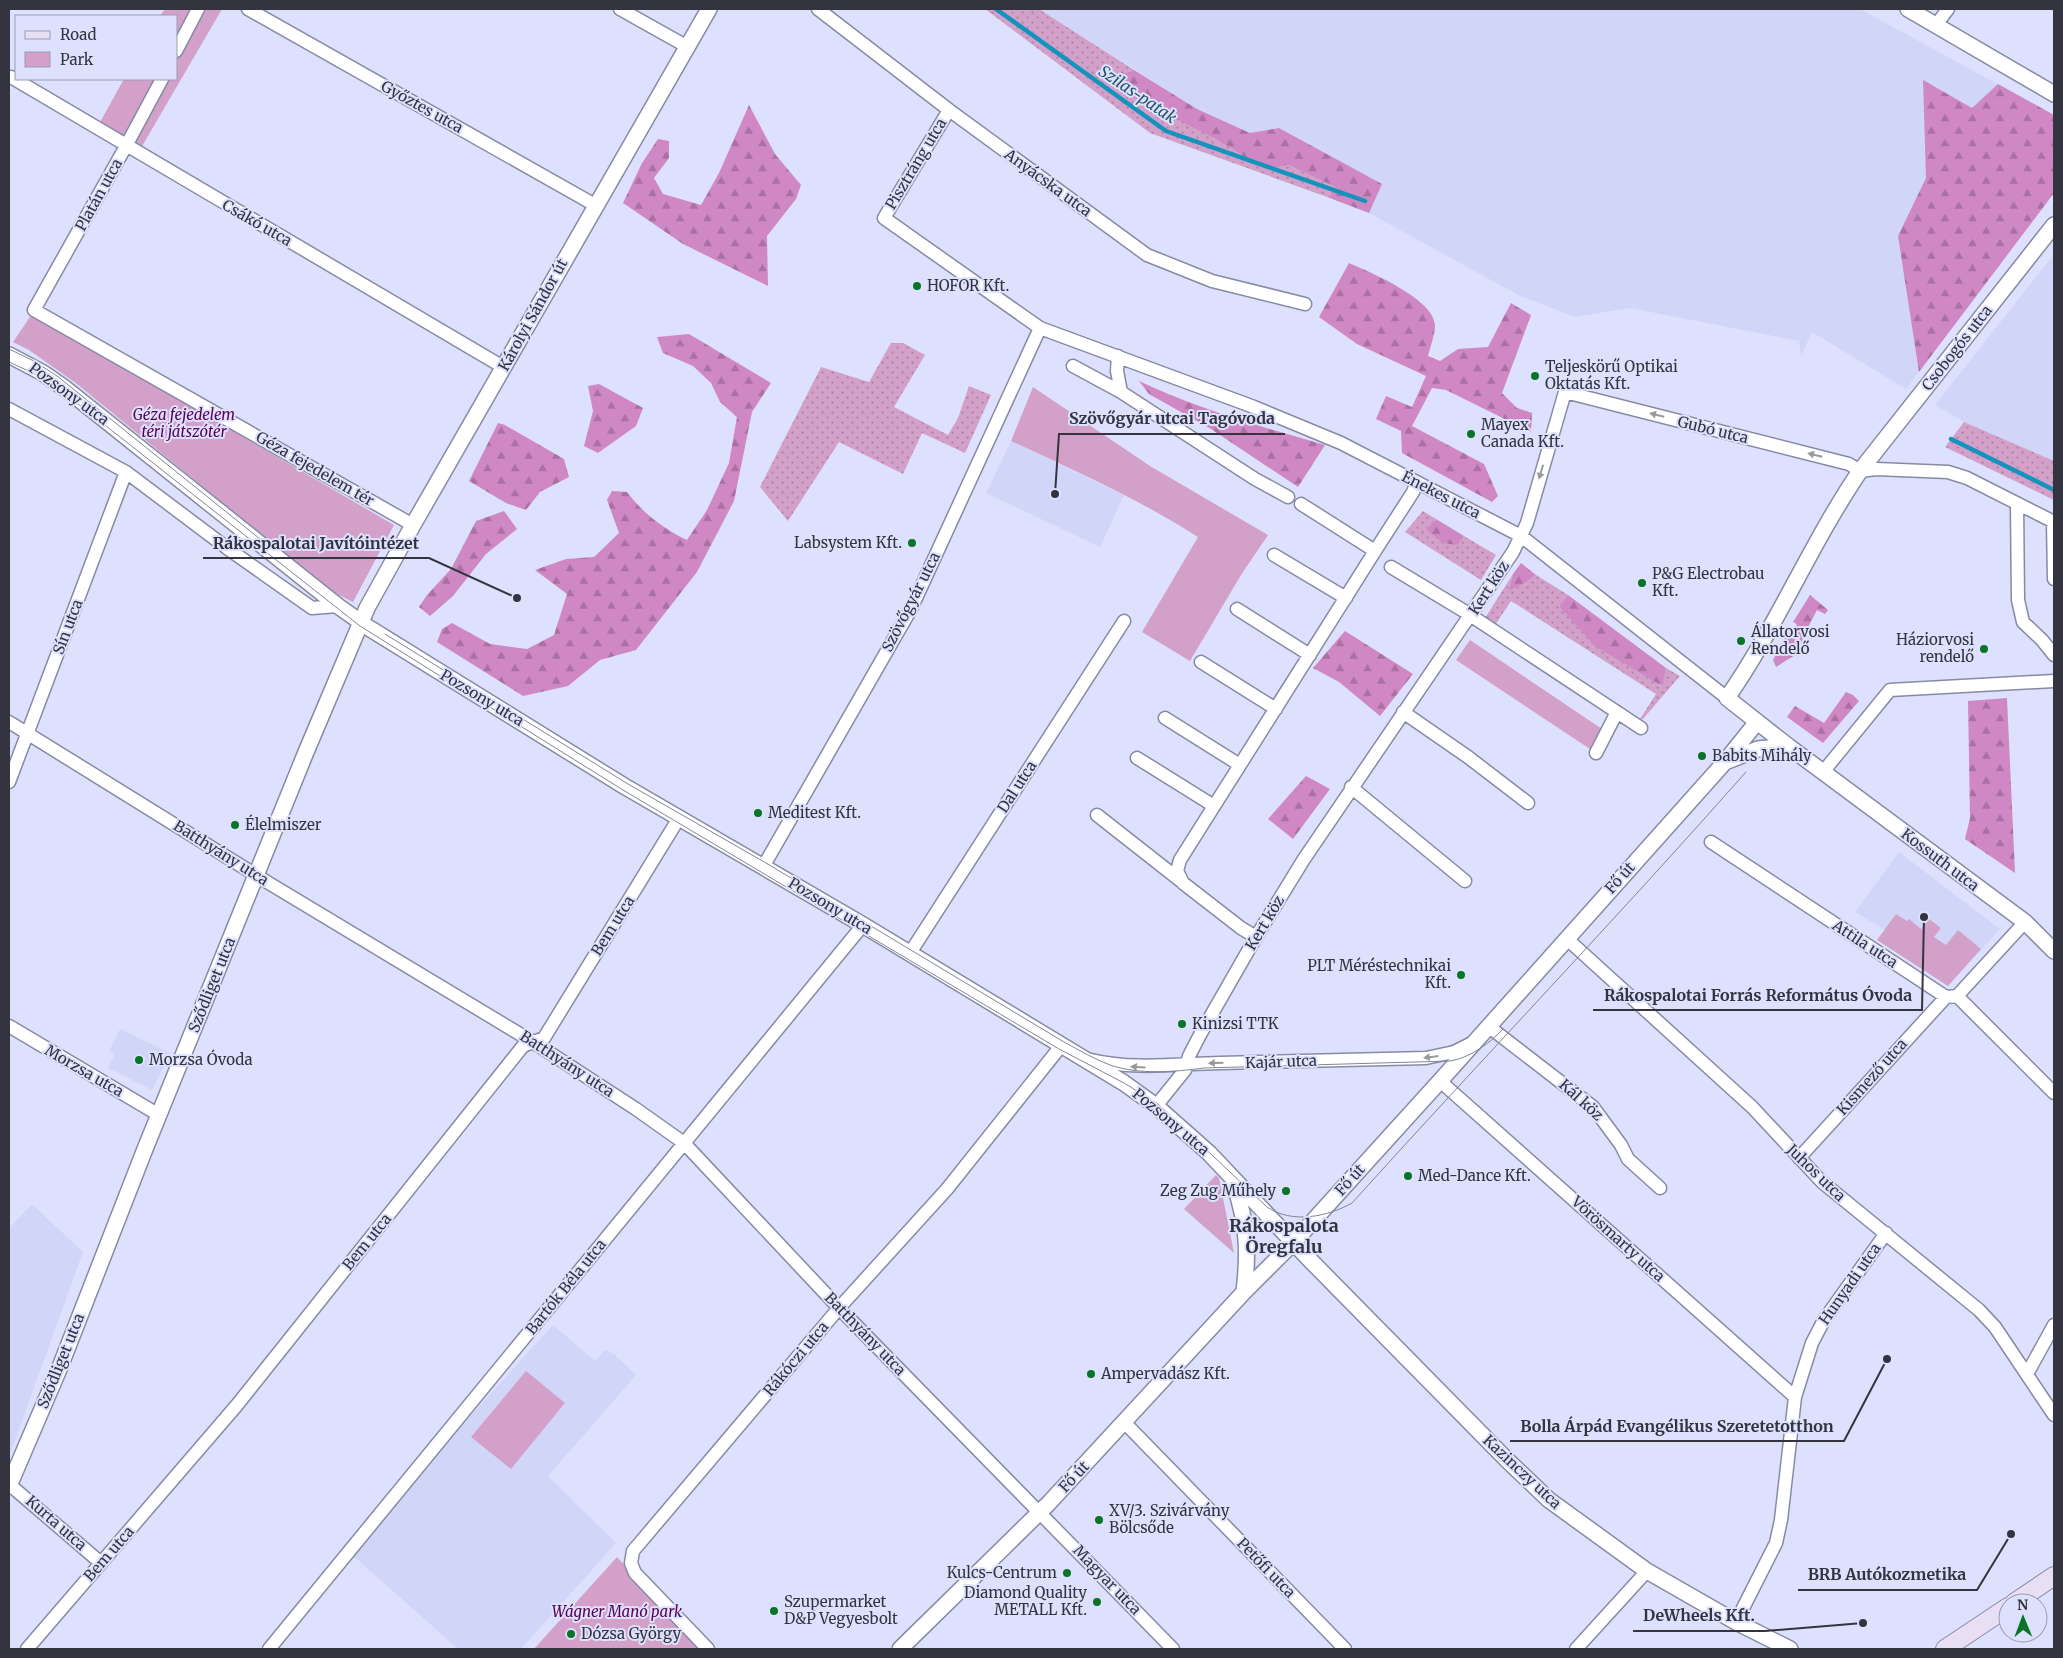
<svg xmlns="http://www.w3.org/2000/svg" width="2063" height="1658" viewBox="0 0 2063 1658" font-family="Merriweather,serif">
	<defs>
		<pattern id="grass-dots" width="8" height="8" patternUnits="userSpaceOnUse" patternTransform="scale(1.25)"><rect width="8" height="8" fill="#d3a0ca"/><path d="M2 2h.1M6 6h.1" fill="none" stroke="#ac83a5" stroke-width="1.8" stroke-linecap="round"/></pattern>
		<pattern id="forest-firs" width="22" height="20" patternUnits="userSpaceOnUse" patternTransform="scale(1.25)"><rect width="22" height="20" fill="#cf88c4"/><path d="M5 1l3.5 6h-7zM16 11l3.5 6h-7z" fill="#a970a1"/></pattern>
	</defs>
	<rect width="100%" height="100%" fill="#dde1fd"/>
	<path fill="#d1d6f9" d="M1039 9H1860L2054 115V193L1906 389 1812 332 1801 356 1799 341 1630 308 1575 317 1520 296 1369 213 1381 184 1279 128 1250 133 1197 109Z
		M2054 254V461L1964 422 1935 405Z
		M1011 441 1124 495 1100 547 986 493Z
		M1899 852 2000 929 1948 986 1877 940 1885 930 1855 912Z
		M120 1029 170 1053 152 1090 108 1068 115 1054 109 1051Z
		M32 1204 83 1252 9 1457V1228Z
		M553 1325 595 1361 605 1350 614 1354 636 1375 548 1476 616 1543 521 1649H458L350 1553 412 1480Z"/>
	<path fill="url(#grass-dots)" d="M985 9H1039L1134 70 1119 75 1214 138 1245 157 1275 168 1288 165 1341 189 1327 197 1150 133Z
		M891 343H903L925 355 894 407 948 435 958 418 969 386 991 395 965 453 922 433 903 474 839 442 788 521 760 487 821 367 869 382Z
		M1964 422 2054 461V500L1945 447Z
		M1423 511 1436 519 1426 529 1458 545 1464 536 1496 555 1481 580 1405 532Z
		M1513 574 1508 590 1525 583 1536 575 1568 595 1559 606 1661 686 1666 668 1680 676 1643 719H1640L1656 694 1511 601 1495 625 1485 618Z"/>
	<path fill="url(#forest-firs)" d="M1134 70 1197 109 1250 133 1279 128 1382 184 1369 213 1327 197 1340 189 1288 165 1275 168 1245 157 1214 138 1123 92 1119 75Z
		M1923 80 1972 108 1998 84 2054 115V193L1919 372 1898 236 1926 178Z
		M749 105 775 154 801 185 796 199 767 236 768 286 683 244 623 203 642 163 658 139 669 141V158L654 178 663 194 701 205 719 173Z
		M1349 263C1370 272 1434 299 1435 325 1435 335 1430 347 1428 356L1440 361 1458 349 1488 347 1511 303 1531 315 1502 393 1517 408 1532 413 1531 432 1446 390 1432 388 1412 426 1484 464 1498 496 1492 502 1402 453 1401 431 1376 419 1386 396 1412 407 1426 376 1357 344 1319 317Z
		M689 334 771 383 752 412 734 501 697 572 636 650 600 660 568 686 523 696 437 642 442 629 452 623 490 644 527 649 554 635 567 594 535 570 566 559 594 557 619 533 607 500 612 491 627 492C643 513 662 528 687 540L707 510 729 463 737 417 720 402 711 383 693 366 663 353 657 337Z
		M1139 381C1198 409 1262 427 1325 445L1298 487 1211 429 1149 394Z
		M599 384 643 408 636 426 598 453 584 446 593 411 588 386Z
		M498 423 505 425 564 459 569 477 540 492 526 510 506 503 469 481Z
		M504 511 517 529 486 554 453 596 430 616 419 607 427 595 451 569 476 521Z
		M1436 519 1464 536 1458 545 1443 543 1426 529Z
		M1521 563 1536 575 1525 583 1508 591 1513 574Z
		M1568 595 1666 668 1662 686 1595 646 1559 606Z
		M1810 595 1828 610 1825 614 1817 610 1804 635 1798 653 1776 667 1773 660 1791 627 1795 629 1797 624 1793 622Z
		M1345 631 1413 674 1380 716 1339 682 1313 668Z
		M1846 692 1853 695 1859 701 1823 743 1787 717 1795 706 1824 723Z
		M2007 698 2015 873 1965 839 1970 818 1968 701Z
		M1306 776 1330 789 1293 839 1268 819Z"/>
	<path fill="#d3a0ca" d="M165 9H222L141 148 99 124 124 79H176V16H160Z
		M32 314 394 525 353 602 329 590 77 384 29 350 13 342Z
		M1033 387 1150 466 1268 535 1241 575 1190 661 1142 632 1198 537C1139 499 1075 471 1011 441Z
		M1470 640 1608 733 1596 753 1456 660Z
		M1896 914 1907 921 1909 919 1921 929 1929 919 1941 928 1934 937 1946 945 1958 930 1981 949 1948 986 1877 940Z
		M1216 1175 1219 1178 1234 1253 1184 1209Z
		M526 1371 565 1403 511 1469 471 1437Z
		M617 1557 704 1649H534Z"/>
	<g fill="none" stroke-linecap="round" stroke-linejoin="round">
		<path stroke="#1294bc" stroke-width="4.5" d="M996 9 1166 131 1365 201
			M1951 439 2054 490"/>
		<defs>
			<path id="minor" d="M248 9 595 205
				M620 9 686 46
				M818 9 949 110 1147 255 1212 281 1305 304
				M1936 25 1948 9
				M176 51 198 9
				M11 77 503 367
				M162 79 126 146 34 310 413 525
				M949 110 884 218 1040 328 1254 407 1341 443 1521 536 1727 698
				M1118 356 1117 371 1121 392 1255 479 1288 497
				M1073 366 1121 392
				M9 409 126 472 227 548 312 608 338 606
				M2017 504 2018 600 2023 622 2042 640 2054 655
				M2053 522 2054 579
				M1375 551 1413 492 1417 482
				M1274 555 1346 598
				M1391 567 1464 611 1641 728
				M1237 609 1310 655
				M1201 662 1276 709
				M1403 712 1468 757 1528 803
				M1165 718 1240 765
				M9 722 272 885 533 1042 636 1109 684 1143 839 1308 1173 1649
				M1596 753 1617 712
				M1137 758 1214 806
				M1823 772 1890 690 2054 681
				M9 782 126 472
				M1351 787 1465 881
				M1097 815 1181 881
				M1711 842 1946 997 1957 996 2054 1093
				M763 867 911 609 1040 328
				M1256 937 1241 928 1183 883 1177 871 1180 860 1375 551 1301 504
				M1566 938 1752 1107 1822 1182 1979 1310 1995 1327 2054 1415
				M910 953 1124 621
				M1957 996 2025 922
				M9 1026 159 1115
				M1488 1026 1593 1107 1621 1145 1628 1159 1660 1188
				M1091 1060C1134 1070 1176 1064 1220 1063 1288 1061 1357 1060 1426 1058L1454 1052 1472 1043
				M1440 1081 1795 1397
				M1156 1106 1185 1070 1189 1056 1201 1033 1256 937 1304 859 1513 552 1527 523 1565 392 1849 464 1860 471 1876 469 1948 472 1967 478 2054 522
				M1799 1158 1946 997
				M2027 1374 2054 1325
				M1125 1423 1345 1649
				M10 1485 101 1563
				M1736 1622 1776 1543 1781 1520 1795 1397 1812 1343 1824 1320 1886 1233
				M27 1649 237 1405 523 1046 544 1038 679 818
				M269 1649 863 925
				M708 1649 635 1573 631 1563 633 1551 839 1308 947 1189 1061 1046
				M1576 1649 1647 1571"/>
			<path id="tertiary" d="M1908 9 2054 94
				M2054 225 1860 471C1811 543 1777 626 1727 698L1788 746 2025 922 2054 951
				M9 355 43 373 66 389 338 606 369 628 624 786 863 925 1124 1083 1156 1106 1209 1153 1311 1261 1507 1460 1549 1500 1647 1571 1736 1622 1790 1649
				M1725 762 1758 749 1788 746
				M1234 1183C1247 1223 1249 1250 1244 1292
				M9 1486 60 1367 145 1149 306 752 367 608 413 525 709 9
				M900 1649 1048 1504 1244 1292 1294 1242 1440 1081 1724 763 1757 722"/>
			<path id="secondary" d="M2014 1603 2054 1576
				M1945 1649 2008 1607"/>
		</defs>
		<use href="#minor" stroke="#878aa4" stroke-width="15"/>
		<use href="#tertiary" stroke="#878aa4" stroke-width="18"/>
		<use href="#secondary" stroke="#878aa4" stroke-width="20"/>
		<use href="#minor" stroke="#fff" stroke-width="12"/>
		<use href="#tertiary" stroke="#fff" stroke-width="15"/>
		<use href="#secondary" stroke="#e9dff4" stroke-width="18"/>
		<path stroke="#828497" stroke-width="1" d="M9 349 34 361 57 376 260 539
			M9 362 41 377 63 392 360 626 623 790 1059 1049 1124 1083 1158 1104 1267 1207C1292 1224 1327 1217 1352 1203 1482 1059 1617 918 1746 772
			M385 634 628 784 766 863 1064 1042C1079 1050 1094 1059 1110 1065 1140 1075 1173 1072 1204 1068L1450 1061C1470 1058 1490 1043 1503 1029"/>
	</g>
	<defs><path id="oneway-solid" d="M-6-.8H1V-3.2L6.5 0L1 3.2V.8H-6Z" transform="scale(1.25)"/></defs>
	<g fill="#999a9f">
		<use href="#oneway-solid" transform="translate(1657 415) rotate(-166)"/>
		<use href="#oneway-solid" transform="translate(1815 455) rotate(-166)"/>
		<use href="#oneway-solid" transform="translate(1541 472) rotate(106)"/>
		<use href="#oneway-solid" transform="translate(1431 1057) rotate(173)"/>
		<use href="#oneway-solid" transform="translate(1216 1063) rotate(178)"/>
		<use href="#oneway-solid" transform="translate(1138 1067) rotate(-176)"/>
	</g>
	<g fill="#097427" stroke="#dde1fd" stroke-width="2">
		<circle cx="917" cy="286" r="5"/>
		<circle cx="1535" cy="376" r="5"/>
		<circle cx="1471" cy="434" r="5"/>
		<circle cx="912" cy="543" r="5"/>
		<circle cx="1642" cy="583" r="5"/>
		<circle cx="1741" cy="641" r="5"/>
		<circle cx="1984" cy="649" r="5"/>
		<circle cx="1702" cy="756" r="5"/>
		<circle cx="758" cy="813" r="5"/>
		<circle cx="235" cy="825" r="5"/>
		<circle cx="1461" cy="975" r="5"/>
		<circle cx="1182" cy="1024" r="5"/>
		<circle cx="139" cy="1060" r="5"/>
		<circle cx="1408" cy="1176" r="5"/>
		<circle cx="1286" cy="1191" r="5"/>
		<circle cx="1091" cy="1374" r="5"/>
		<circle cx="1099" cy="1520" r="5"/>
		<circle cx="1067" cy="1573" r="5"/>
		<circle cx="1097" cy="1602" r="5"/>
		<circle cx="774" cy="1611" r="5"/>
		<circle cx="571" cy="1634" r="5"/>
	</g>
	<g text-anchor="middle" stroke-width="4" stroke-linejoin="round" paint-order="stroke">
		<g font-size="15" fill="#33343f" stroke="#dde1fd">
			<text transform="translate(422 107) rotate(29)" y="5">Győztes utca</text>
			<text transform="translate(916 164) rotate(-59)" y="5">Pisztráng utca</text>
			<text transform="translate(1048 183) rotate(36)" y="5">Anyácska utca</text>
			<text transform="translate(99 195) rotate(-61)" y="5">Platán utca</text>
			<text transform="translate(257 223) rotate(30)" y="5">Csákó utca</text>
			<text transform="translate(533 315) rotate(-61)" y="5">Károlyi Sándor út</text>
			<text transform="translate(1957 348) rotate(-52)" y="5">Csobogós utca</text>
			<text transform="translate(69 394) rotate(36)" y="5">Pozsony utca</text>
			<text transform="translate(1713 430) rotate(14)" y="5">Gubó utca</text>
			<text transform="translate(315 469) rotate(30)" y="5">Géza fejedelem tér</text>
			<text transform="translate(1441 495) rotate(27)" y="5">Énekes utca</text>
			<text transform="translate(1489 588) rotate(-57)" y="5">Kert köz</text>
			<text transform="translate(911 602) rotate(-63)" y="5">Szövőgyár utca</text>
			<text transform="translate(68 627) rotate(-69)" y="5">Sín utca</text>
			<text transform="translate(482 698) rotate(31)" y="5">Pozsony utca</text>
			<text transform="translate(1017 787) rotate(-57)" y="5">Dal utca</text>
			<text transform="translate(221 853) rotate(32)" y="5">Batthyány utca</text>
			<text transform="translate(1940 860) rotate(37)" y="5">Kossuth utca</text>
			<text transform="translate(1620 878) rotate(-48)" y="5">Fő út</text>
			<text transform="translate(830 906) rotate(31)" y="5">Pozsony utca</text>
			<text transform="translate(1265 923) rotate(-59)" y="5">Kert köz</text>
			<text transform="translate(613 926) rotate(-58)" y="5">Bem utca</text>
			<text transform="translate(1865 944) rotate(33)" y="5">Attila utca</text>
			<text transform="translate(212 985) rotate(-68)" y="5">Sződliget utca</text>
			<text transform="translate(1281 1062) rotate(-2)" y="5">Kajár utca</text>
			<text transform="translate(567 1064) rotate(33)" y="5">Batthyány utca</text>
			<text transform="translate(84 1071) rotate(30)" y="5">Morzsa utca</text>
			<text transform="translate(1872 1077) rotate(-48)" y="5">Kismező utca</text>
			<text transform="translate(1581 1100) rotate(42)" y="5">Kál köz</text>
			<text transform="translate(1171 1122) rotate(40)" y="5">Pozsony utca</text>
			<text transform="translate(1816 1173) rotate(44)" y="5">Juhos utca</text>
			<text transform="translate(1350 1180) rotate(-48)" y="5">Fő út</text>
			<text transform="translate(1618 1239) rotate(42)" y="5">Vörösmarty utca</text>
			<text transform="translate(367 1242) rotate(-51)" y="5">Bem utca</text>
			<text transform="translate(1850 1284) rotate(-55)" y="5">Hunyadi utca</text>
			<text transform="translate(566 1287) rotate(-51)" y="5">Bartók Béla utca</text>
			<text transform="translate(865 1334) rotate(46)" y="5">Batthyány utca</text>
			<text transform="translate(796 1359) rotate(-50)" y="5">Rákóczi utca</text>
			<text transform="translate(61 1361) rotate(-68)" y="5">Sződliget utca</text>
			<text transform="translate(1522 1472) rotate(43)" y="5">Kazinczy utca</text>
			<text transform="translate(1074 1477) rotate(-47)" y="5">Fő út</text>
			<text transform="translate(56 1523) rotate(41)" y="5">Kurta utca</text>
			<text transform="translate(109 1554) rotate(-49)" y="5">Bem utca</text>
			<text transform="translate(1266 1568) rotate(46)" y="5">Petőfi utca</text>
			<text transform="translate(1107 1580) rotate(46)" y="5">Magyar utca</text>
		</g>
		<g font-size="15" fill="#33343f" stroke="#dde1fd" text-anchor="start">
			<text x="927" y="291">HOFOR Kft.</text>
			<text x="1545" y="372">Teljeskörű Optikai<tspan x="1545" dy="17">Oktatás Kft.</tspan></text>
			<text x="1481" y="430">Mayex<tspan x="1481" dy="17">Canada Kft.</tspan></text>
			<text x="902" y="548" text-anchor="end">Labsystem Kft.</text>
			<text x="1652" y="579">P&amp;G Electrobau<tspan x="1652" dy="17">Kft.</tspan></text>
			<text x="1751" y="637">Állatorvosi<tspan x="1751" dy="17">Rendelő</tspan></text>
			<text x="1974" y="645" text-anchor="end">Háziorvosi<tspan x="1974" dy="17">rendelő</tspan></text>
			<text x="1712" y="761">Babits Mihály</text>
			<text x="768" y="818">Meditest Kft.</text>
			<text x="245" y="830">Élelmiszer</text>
			<text x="1451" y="971" text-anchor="end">PLT Méréstechnikai<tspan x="1451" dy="17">Kft.</tspan></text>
			<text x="1192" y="1029">Kinizsi TTK</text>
			<text x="149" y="1065">Morzsa Óvoda</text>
			<text x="1418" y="1181">Med-Dance Kft.</text>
			<text x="1276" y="1196" text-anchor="end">Zeg Zug Műhely</text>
			<text x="1101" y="1379">Ampervadász Kft.</text>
			<text x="1109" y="1516">XV/3. Szivárvány<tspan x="1109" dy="17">Bölcsőde</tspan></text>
			<text x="1057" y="1578" text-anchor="end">Kulcs-Centrum</text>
			<text x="1087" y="1598" text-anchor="end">Diamond Quality<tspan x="1087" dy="17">METALL Kft.</tspan></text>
			<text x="784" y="1607">Szupermarket<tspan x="784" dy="17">D&amp;P Vegyesbolt</tspan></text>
			<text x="581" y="1639">Dózsa György</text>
		</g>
		<g font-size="15" font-style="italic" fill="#580051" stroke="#dde1fd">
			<text x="184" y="420">Géza fejedelem<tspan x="184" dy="17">téri játszótér</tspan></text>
			<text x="617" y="1617">Wágner Manó park</text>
		</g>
		<g font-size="16" font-style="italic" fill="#265566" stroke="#dde1fd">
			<text transform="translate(1138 94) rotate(34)" y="6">Szilas-patak</text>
		</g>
		<g font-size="18" font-weight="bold" fill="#33343f" stroke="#dde1fd">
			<text x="1284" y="1232">Rákospalota<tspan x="1284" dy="21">Öregfalu</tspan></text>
		</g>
	</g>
	<path fill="none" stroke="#33343f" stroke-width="2" d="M1055 494L1059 434H1285M517 598L429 558H203M1924 917L1922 1010H1593M1887 1359L1844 1441H1510M2011 1534L1977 1590H1798M1863 1623L1765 1631H1633"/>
	<g fill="#33343f" stroke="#dde1fd" stroke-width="2">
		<circle cx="1055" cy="494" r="5"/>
		<circle cx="517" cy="598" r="5"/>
		<circle cx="1924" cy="917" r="5"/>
		<circle cx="1887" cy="1359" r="5"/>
		<circle cx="2011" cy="1534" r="5"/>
		<circle cx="1863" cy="1623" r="5"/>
	</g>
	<g font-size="16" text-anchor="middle" font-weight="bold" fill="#33343f" stroke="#dde1fd" stroke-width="4" stroke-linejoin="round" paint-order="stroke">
		<text x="1172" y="424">Szövőgyár utcai Tagóvoda</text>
		<text x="316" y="549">Rákospalotai Javítóintézet</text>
		<text x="1758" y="1001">Rákospalotai Forrás Református Óvoda</text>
		<text x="1677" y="1432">Bolla Árpád Evangélikus Szeretetotthon</text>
		<text x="1887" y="1580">BRB Autókozmetika</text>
		<text x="1699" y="1621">DeWheels Kft.</text>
	</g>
	<rect width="2063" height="1658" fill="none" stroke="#33343f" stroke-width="20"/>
	<rect x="15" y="15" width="162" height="65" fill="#dde1fd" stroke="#999cb1"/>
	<rect x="25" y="31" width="25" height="8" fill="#e9dff4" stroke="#999cb1"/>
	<text x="60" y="40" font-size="15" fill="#33343f">Road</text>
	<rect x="25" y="52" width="25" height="15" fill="#d3a0ca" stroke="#999cb1"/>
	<text x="60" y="65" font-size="15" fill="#33343f">Park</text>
	<g transform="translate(2023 1618) rotate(359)"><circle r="24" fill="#dde1fd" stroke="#999cb1"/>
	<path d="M0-4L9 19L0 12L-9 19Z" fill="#097427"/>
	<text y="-8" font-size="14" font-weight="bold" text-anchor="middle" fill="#33343f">N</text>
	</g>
</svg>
